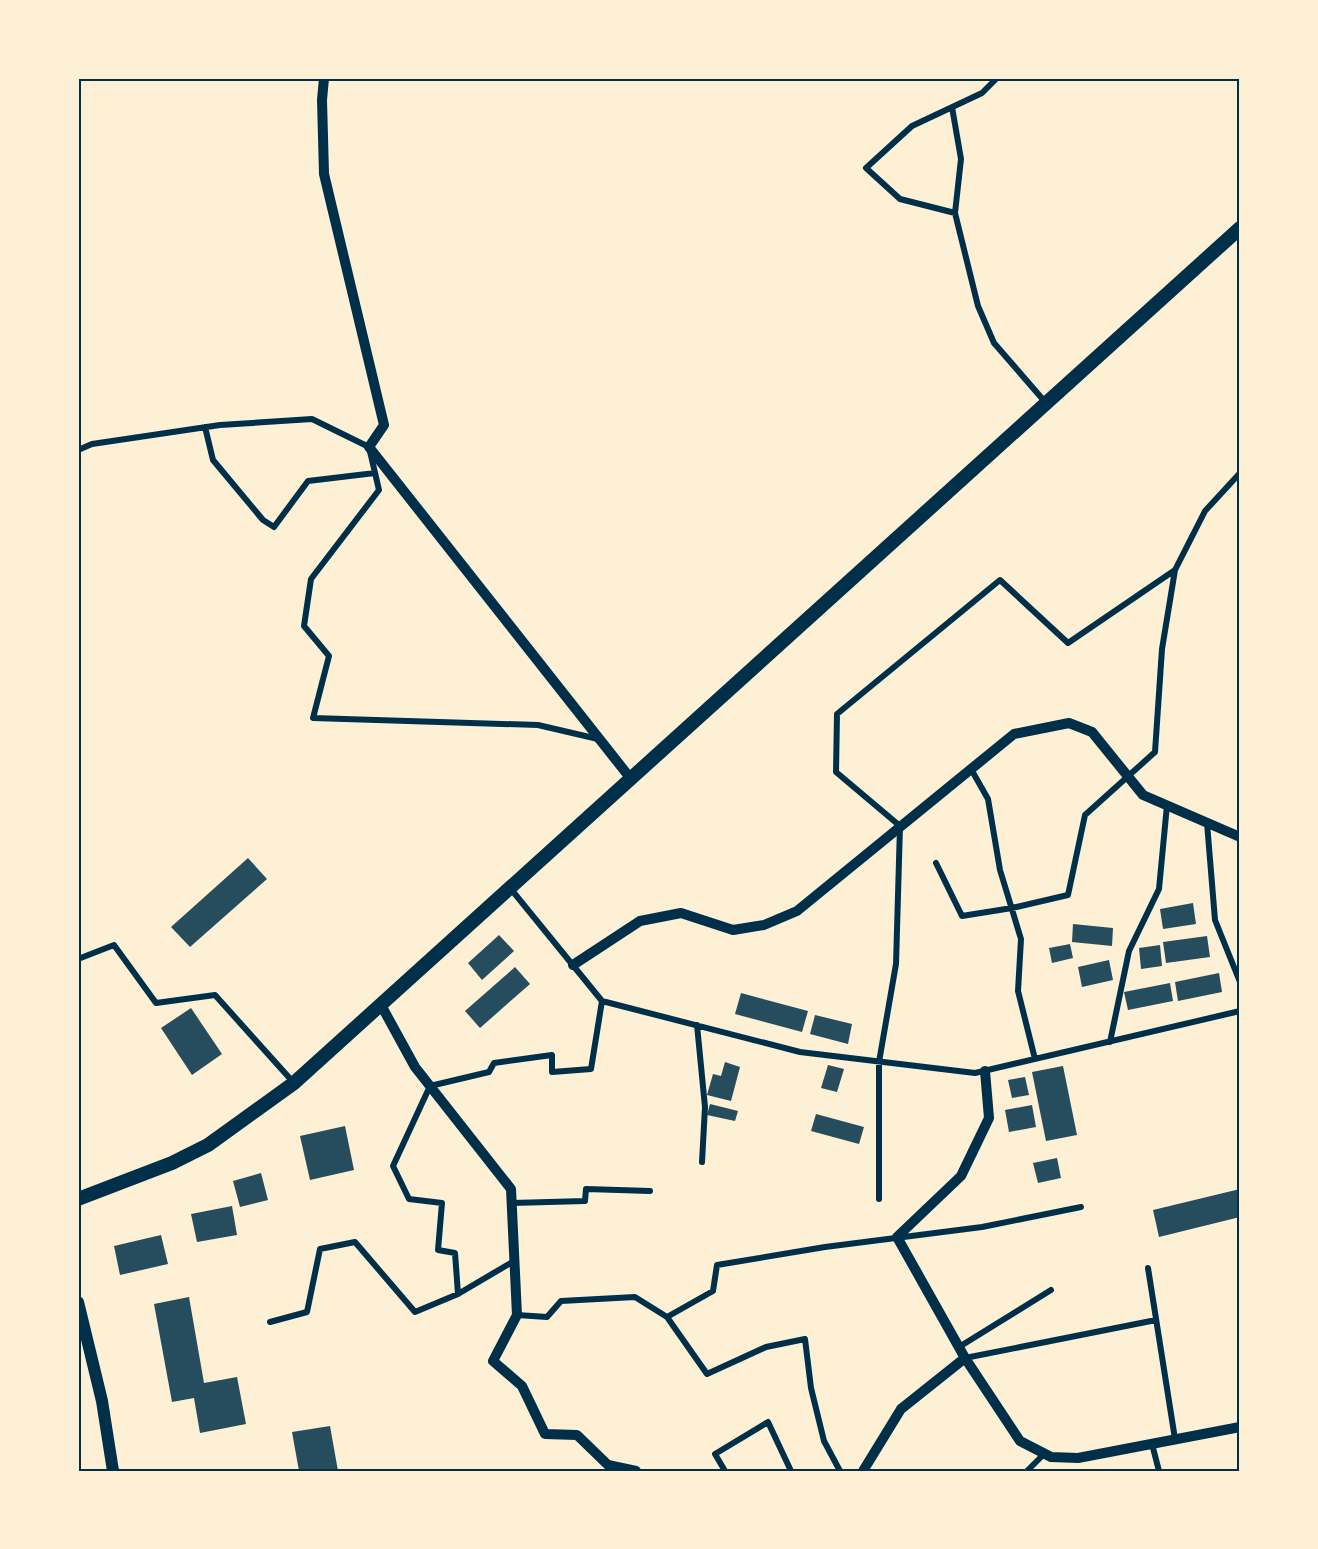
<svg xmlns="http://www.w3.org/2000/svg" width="1318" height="1549" viewBox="0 0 1318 1549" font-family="'Open Sans',sans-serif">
	<rect width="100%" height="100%" fill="#fdf0d5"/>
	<path fill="#264d5e" d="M248 858 267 879 190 947 171 927Z
		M1193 903 1196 924 1163 929 1160 909Z
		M1073 924 1113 928 1112 946 1072 942Z
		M499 935 514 951 482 980 468 963Z
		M1207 936 1210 957 1166 963 1163 942Z
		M1070 944 1073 958 1052 963 1049 948Z
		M1160 945 1162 966 1141 969 1139 948Z
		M1109 960 1113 980 1082 987 1078 967Z
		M515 967 530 984 480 1028 465 1011Z
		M1219 973 1222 992 1178 1001 1175 982Z
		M1170 983 1173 1001 1128 1010 1124 992Z
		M741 993 808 1011 802 1032 735 1014Z
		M191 1008 222 1054 192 1075 161 1028Z
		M815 1015 852 1024 848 1044 810 1034Z
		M725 1062 740 1067 731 1101 707 1095 713 1074 721 1076Z
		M828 1065 844 1069 837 1092 821 1088Z
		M1063 1066 1077 1135 1046 1141 1032 1072Z
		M1025 1077 1029 1095 1012 1098 1008 1080Z
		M710 1104 738 1111 735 1121 707 1115Z
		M1032 1105 1036 1127 1009 1132 1005 1110Z
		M816 1114 864 1127 859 1144 811 1131Z
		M345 1126 354 1170 310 1180 300 1136Z
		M1057 1158 1061 1178 1038 1183 1033 1163Z
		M261 1173 268 1200 240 1207 233 1181Z
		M1240 1189V1217L1159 1237 1153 1210Z
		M232 1206 237 1235 197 1242 191 1214Z
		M161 1235 168 1264 120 1275 114 1246Z
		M189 1297 204 1383 237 1377 246 1424 200 1433 194 1398 172 1402 154 1304Z
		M330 1426 338 1471H299L292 1432Z"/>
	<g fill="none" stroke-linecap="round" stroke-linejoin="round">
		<path stroke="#003049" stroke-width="6" d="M952 107 961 159 955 213 978 306 994 343 1046 403
			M955 213 900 199 866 168 912 126 982 93 997 78
			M205 427 213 460 263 520 274 527 308 481 375 473
			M78 450 92 444 220 425 312 419 369 447 379 490 311 579 304 626 329 656 313 718 538 725 598 739
			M971 769 988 799 1000 870 1021 939 1018 991 1035 1059
			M1207 823 1215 920 1240 982
			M936 863 962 916 1012 908 1068 895 1085 815 1155 752 1162 649 1175 570
			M510 888 602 1001 800 1052 975 1073 1240 1011
			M78 959 114 945 156 1003 215 995 294 1083
			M697 1025 705 1107 702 1162
			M1110 1042 1129 951 1159 889 1167 805
			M879 1199V1062L896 964 900 826 836 772 837 714 1000 580 1068 643 1175 570 1205 511 1240 473
			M512 1203 585 1201 586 1189 650 1191
			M1148 1268 1175 1439
			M458 1294 455 1253 438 1250 442 1203 409 1199 393 1166 430 1086 489 1072 494 1063 552 1055V1072L591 1069 602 1001
			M517 1315 547 1317 561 1301 635 1297 667 1317 713 1291 717 1265 825 1247 982 1227 1081 1207
			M667 1317 707 1374 766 1347 805 1339 811 1388 824 1441 840 1471
			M270 1322 307 1312 320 1249 355 1242 415 1312 458 1294 514 1261
			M959 1347 1051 1290
			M965 1358 1156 1320
			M1152 1444 1159 1471
			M725 1471 715 1454 768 1422 791 1471
			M1027 1471 1044 1454"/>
		<path stroke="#003049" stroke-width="10" d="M324 78 322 100 324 174 384 425 369 447 631 779
			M573 965 640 921 681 913 733 930 764 925 797 911 1014 734 1069 723 1092 732 1143 795 1240 837
			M381 1005 415 1067 511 1189 517 1315 493 1361 522 1386 545 1434 577 1435 608 1465 636 1471
			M985 1071 989 1118 961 1176 897 1237 965 1358 1020 1441 1051 1457 1078 1458 1240 1427
			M863 1471 901 1409 965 1358"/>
		<path stroke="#003049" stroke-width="12" d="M78 1302 102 1401 113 1471"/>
		<path stroke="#003049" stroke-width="14" d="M78 1199 172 1163 208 1145 294 1083 1240 228"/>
	</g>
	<rect width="1318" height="1549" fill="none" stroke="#fdf0d5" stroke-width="159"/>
	<rect x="80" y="80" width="1158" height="1390" fill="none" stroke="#003049" stroke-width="2"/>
</svg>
